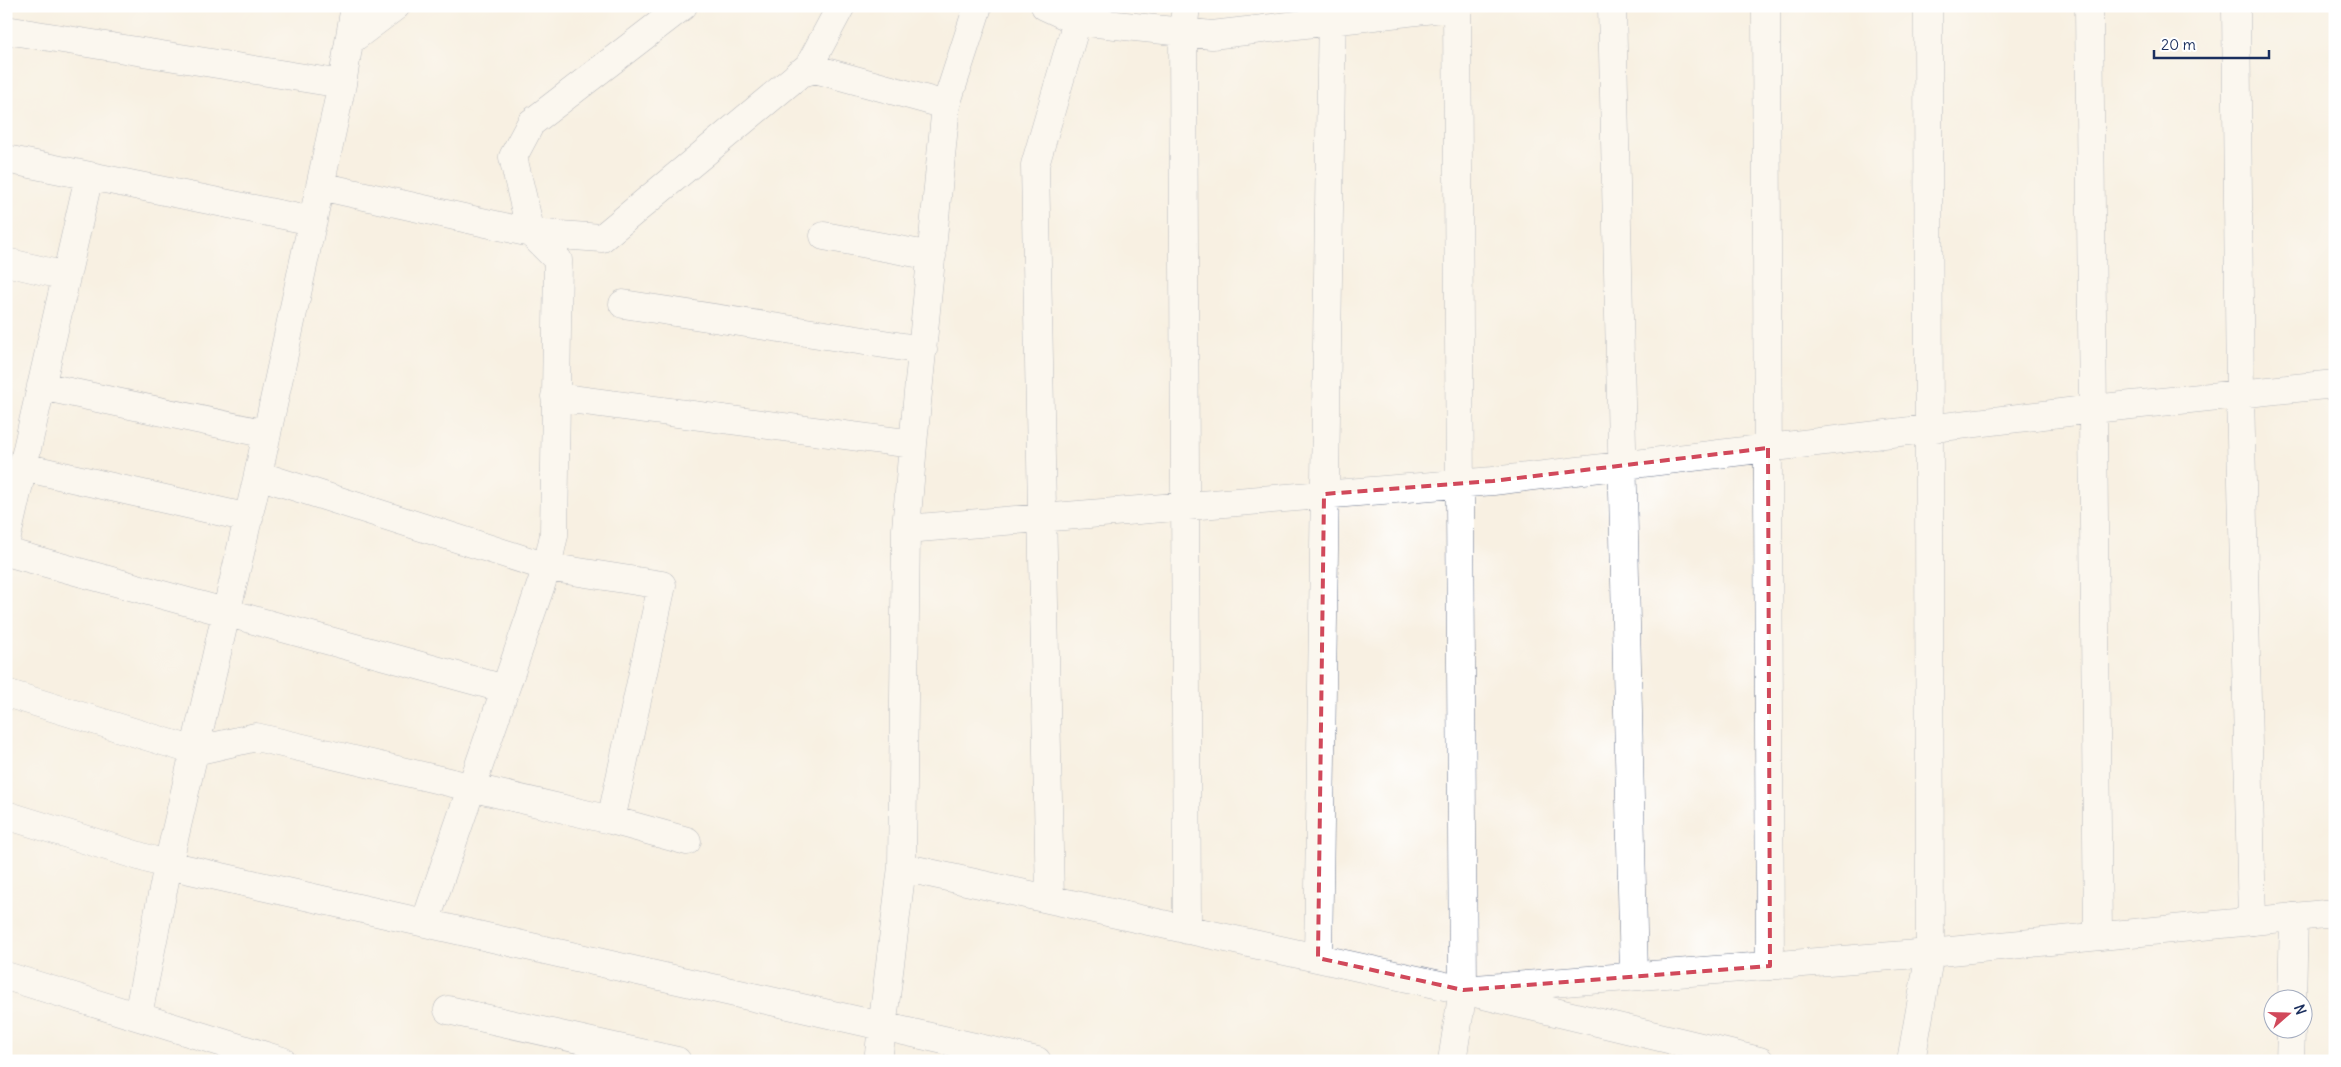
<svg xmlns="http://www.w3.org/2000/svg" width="2341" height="1067" viewBox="0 0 2341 1067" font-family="Delius,sans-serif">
	<rect width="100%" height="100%" fill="#fff"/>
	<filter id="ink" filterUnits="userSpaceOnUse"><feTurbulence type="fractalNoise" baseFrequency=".02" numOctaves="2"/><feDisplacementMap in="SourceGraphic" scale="10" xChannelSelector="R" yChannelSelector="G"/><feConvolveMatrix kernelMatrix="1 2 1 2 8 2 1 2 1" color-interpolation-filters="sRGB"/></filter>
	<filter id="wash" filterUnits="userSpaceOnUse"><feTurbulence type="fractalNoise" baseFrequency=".0096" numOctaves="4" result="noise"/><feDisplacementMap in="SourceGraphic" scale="20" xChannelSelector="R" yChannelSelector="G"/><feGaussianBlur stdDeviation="1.12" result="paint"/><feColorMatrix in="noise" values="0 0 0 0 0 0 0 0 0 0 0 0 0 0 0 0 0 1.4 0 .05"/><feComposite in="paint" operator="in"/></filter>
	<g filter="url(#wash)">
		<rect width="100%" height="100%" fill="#f8f0e2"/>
	</g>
	<g filter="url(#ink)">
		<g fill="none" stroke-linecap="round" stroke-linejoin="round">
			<defs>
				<path id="street" d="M1045 6 1077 21 1212 35 1459 6
					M1186 6 1183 32 1187 930
					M1457 6 1463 990
					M1612 6 1634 976
					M1766 6 1770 966
					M2089 6 2098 936
					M2236 6 2240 394 2252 921
					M6 30 342 84
					M351 40 396 6
					M798 74 815 69 946 105
					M6 159 313 221
					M320 186 531 233 602 238 809 66 841 6
					M824 236 932 256
					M6 262 66 276
					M623 304 923 350
					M41 386 267 434
					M555 397 913 444
					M23 467 249 518
					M258 475 547 567 662 585 611 820
					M906 529 1493 481 2093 409 2335 384
					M6 541 89 176
					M6 552 505 689
					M6 693 195 751 256 737 611 820 687 841
					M6 815 168 865 1037 1061
					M902 867 1463 990 1760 1061
					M1050 899 1035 165 1077 21
					M425 923 547 567 554 535 558 260 531 233 513 157 531 123 683 6
					M1318 958 1332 6
					M6 976 282 1061
					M2292 1000 2294 917
					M448 1010 677 1061
					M138 1015 168 865 258 475 342 84 355 6
					M878 1061 902 867 906 529 913 444 946 105 978 6
					M1911 1061 1930 953 1928 6
					M2290 1061 2291 1030"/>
				<path id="secondary" d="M1452 1061 1463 990 1930 953 2335 913"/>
			</defs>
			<use href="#street" stroke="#68738c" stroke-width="29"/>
			<use href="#secondary" stroke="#68738c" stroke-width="29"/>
			<use href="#street" stroke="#fff" stroke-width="28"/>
			<use href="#secondary" stroke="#fff" stroke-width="28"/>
		</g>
	</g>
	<path d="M0 0H2341V1067H0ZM1768 448 1770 966 1463 990 1318 958 1324 494 1493 481Z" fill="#f8f0e2" fill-opacity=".55" fill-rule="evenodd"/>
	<path fill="none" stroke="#d1495b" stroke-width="4" stroke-dasharray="10 6" stroke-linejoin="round" d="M1768 448 1770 966 1463 990 1318 958 1324 494 1493 481Z"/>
	<rect width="2341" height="1067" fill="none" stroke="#fff" stroke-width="25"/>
	<g transform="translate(2288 1014) rotate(70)"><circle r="24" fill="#ffffff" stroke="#a4acbf"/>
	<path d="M0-4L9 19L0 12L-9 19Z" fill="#d1495b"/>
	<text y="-8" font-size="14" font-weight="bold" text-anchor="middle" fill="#1b2f5e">N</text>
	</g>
	<path d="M2154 50v8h115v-8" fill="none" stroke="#1b2f5e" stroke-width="2.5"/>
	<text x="2161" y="50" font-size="15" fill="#1b2f5e" stroke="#ffffff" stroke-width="4" paint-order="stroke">20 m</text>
</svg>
